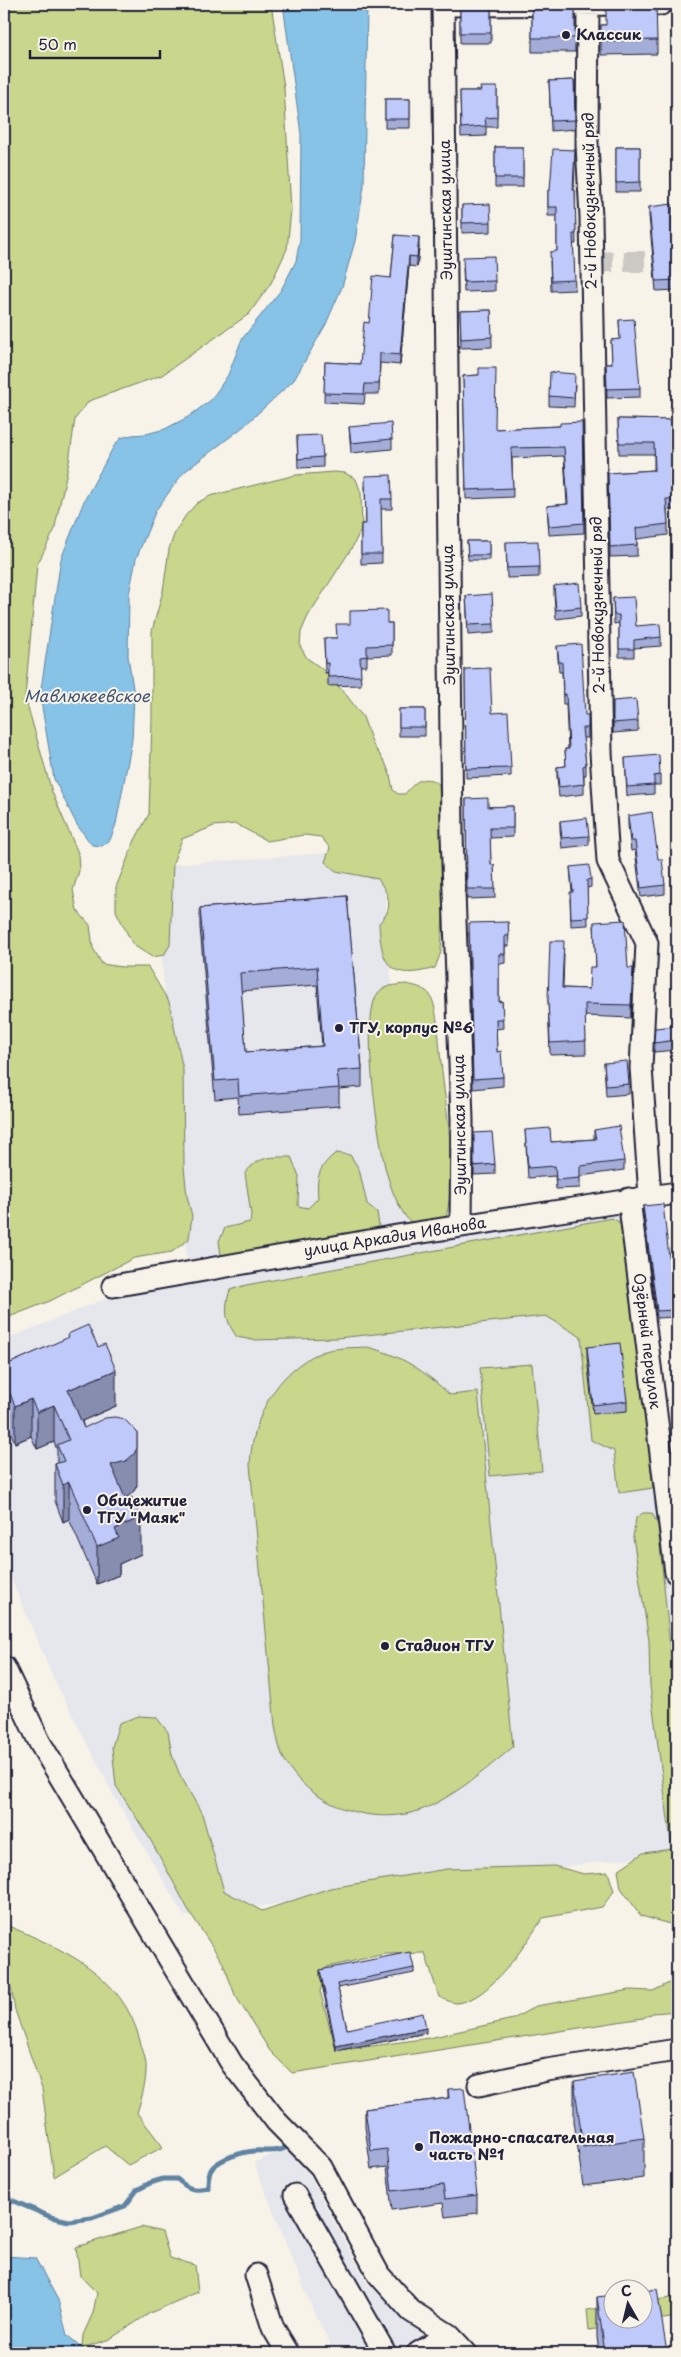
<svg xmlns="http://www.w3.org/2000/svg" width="681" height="2357" viewBox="0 0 681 2357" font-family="'Playpen Sans',sans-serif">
	<rect width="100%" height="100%" fill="#f7f3e8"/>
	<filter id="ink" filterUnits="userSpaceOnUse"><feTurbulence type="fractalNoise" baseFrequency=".02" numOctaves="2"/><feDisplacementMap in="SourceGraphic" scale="10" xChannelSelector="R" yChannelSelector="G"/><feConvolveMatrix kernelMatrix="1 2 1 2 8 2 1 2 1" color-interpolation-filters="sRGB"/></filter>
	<g filter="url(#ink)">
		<path fill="#e6e6ed" d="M382 849 408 1226 187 1262 154 866Z
			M625 1208 677 1661V1852L184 1916 113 1794 53 1677 4 1562V1340L105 1299 151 1287Z
			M293 2145 368 2284 442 2353H335L312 2308 254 2163Z"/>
		<path fill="#c8d78b" stroke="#757c63" d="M4 4H271L284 87 291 210 287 249 271 283 249 314 162 375 89 401 75 419 69 462 54 531 37 565 25 697 52 792 78 853 79 871 73 890 77 910 90 925 93 948 102 964 122 967H148L169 1002 183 1070 184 1167 187 1196 192 1216 189 1239 172 1252 134 1258 50 1301 4 1319Z
			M334 472 345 473 356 479 361 493 362 527 353 546 308 616 301 632 300 646 307 658 321 668 344 692 363 717 373 745 385 762 390 775 393 790 398 794H405C415 781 424 774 439 784L444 894 441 952 435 968C390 981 381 966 379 923 395 908 389 895 378 879L336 871 325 862 330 848 321 837 304 835 267 841 236 824 214 826 182 839 173 863 170 945 164 955 152 957 133 945 116 911V887L135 840 149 814 152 720V631L163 591 169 549 175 532 186 515 197 503 210 496 296 475Z
			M406 984C415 986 424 987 430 995 438 1008 439 1046 441 1062 446 1114 458 1166 446 1218L431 1222H410C397 1207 390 1186 385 1167 378 1136 360 1016 378 993 384 985 397 985 406 984Z
			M336 1153 350 1155 359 1169 367 1204 377 1212 379 1225 373 1234 231 1259 221 1255 219 1241 225 1228 250 1222 251 1214 245 1173C259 1156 270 1157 291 1157L299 1176 298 1206 308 1208 318 1198C316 1177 319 1166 336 1153Z
			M612 1218 619 1222 624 1231 653 1488 619 1493 614 1451 591 1440 581 1337 546 1316 337 1338 252 1340 237 1337C225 1321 224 1309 230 1290L246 1285Z
			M367 1347C401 1355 425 1371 450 1395L478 1392 513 1747C485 1770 452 1799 418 1811 370 1826 308 1805 284 1759 279 1749 277 1737 275 1726L250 1465C252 1419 276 1370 322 1352 336 1347 353 1348 367 1347Z
			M532 1364 542 1471 490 1476 480 1368Z
			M643 1513H652L658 1525 677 1718V1926L641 1916 621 1888 618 1870 643 1853 672 1849 650 1686 649 1641 633 1537 636 1518Z
			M139 1716 156 1717 168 1732 172 1755 179 1773 202 1814 224 1891 262 1911 330 1888 447 1869 554 1866 584 1874 608 1872 614 1891 602 1907 543 1918C525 1944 491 2000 457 2003 452 2003 444 1999 439 1997L425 1953 385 1954 327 1967 320 1991 331 2032 351 2049 429 2038 513 2019 536 2006 630 1990 653 1991 677 1979V2011L653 2013 643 2018 292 2073 270 2051 235 1995 223 1963 189 1911 150 1839 116 1786 112 1747 119 1723Z
			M4 1924C62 1949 123 1973 140 2041 142 2048 145 2056 146 2064 147 2080 142 2097 137 2113L163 2147 128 2165 105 2146 54 2177 42 2089 15 2010 5 1953Z
			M141 2227 162 2232 170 2258 195 2265 198 2292 150 2313 110 2339 82 2348 83 2335 93 2313 97 2293 80 2276 76 2247Z
			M677 2297V2317L589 2330 587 2310 613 2306 614 2320H644V2302Z"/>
		<path fill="#87c3e7" stroke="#5f83a2" d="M283 4H367L364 186 355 241 342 287 326 324 294 380 243 427 183 473 156 510 136 559 129 594 128 656 134 695 132 740 116 824 110 840 102 846 92 845 77 825 54 779 40 695 61 559 84 501 114 446 121 438 132 435 146 434 165 429 188 417 211 400 228 375 242 339 281 290 296 261 300 239 301 134Z
			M4 2256 35 2258 58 2300 67 2335 88 2353H4Z"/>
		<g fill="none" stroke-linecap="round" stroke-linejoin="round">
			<path stroke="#5f83a2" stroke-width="5" d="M4 2197 51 2217 69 2221 92 2218 125 2206 137 2190 150 2183 163 2179H177C188 2189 193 2191 208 2188 208 2180 208 2172 214 2166 223 2158 242 2152 254 2151 268 2150 279 2154 291 2144"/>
			<path stroke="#ccc9c5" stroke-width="21" stroke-dasharray="21 11" stroke-linecap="butt" d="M592 262 677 261"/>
			<defs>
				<path id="minor" d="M443 4 452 834 462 1120 461 1226
					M443 5 661 4
					M588 5 587 145 591 217 601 752 608 861 647 943 641 1068 650 1196
					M629 1199 676 1573
					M113 1286 397 1236 677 1193
					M4 1667 40 1743 232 2064 277 2122 321 2167 379 2275 411 2311 449 2335 466 2353
					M479 2085 547 2070 677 2050
					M295 2195 385 2353
					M256 2275 273 2328 288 2353
					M418 2353 449 2335"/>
			</defs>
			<use href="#minor" stroke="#22223b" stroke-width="25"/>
			<use href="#minor" stroke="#f7f3e8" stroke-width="21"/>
		</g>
		<path fill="#a4add7" stroke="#22223b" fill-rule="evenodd" d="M532 4H575V52H532Z
			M460 8H491V43H460Z
			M601 25H606L657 40V54L601 55Z
			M574 80 575 129 551 131 549 81Z
			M497 87V127H486V136L461 137 460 91H481Z
			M385 99H410V128H385Z
			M495 147H523V187H495Z
			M616 147H640V192H616Z
			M575 160 574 190H575L576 244H573L575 290 551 291 550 261 557 251V216H548V190H550Z
			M462 205 491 222V232L462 233Z
			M649 207 677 253V290L656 291 649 216Z
			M395 235 419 247 417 267 409 266 400 365 380 363 379 394H365L364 404 324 402 325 362 360 364 369 323 391 278Z
			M463 267 495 281V291L464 292Z
			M491 310 492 347 461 348 460 311Z
			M619 320 640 388V397L607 398 606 364H612L611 340 620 339Z
			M479 375 495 429 560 426 582 422 584 533 549 535 547 506 567 504 564 456 512 458 513 497 466 499 463 376Z
			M575 383 574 407 549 406V396Z
			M618 419 677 420V454H675L677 510H667L668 524V535L637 539V556L610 557 608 473 654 470V454H619Z
			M349 427 392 439V449L351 453Z
			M297 436 323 457V467L298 468Z
			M365 486 392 499V509H381L382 563 361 564V524H366Z
			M467 541H489V560H468Z
			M506 542 539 567V577L507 578Z
			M554 586 581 607V616L556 619 554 595Z
			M466 596 494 624V633L468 635Z
			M613 598 636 626 661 637V646L634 648V657H619V623L614 624Z
			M387 623H392V655L367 656V666H360L361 685 328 686V672L325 673 324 638H337Z
			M557 646 585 715 588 728V738H583L586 765V775H584V794L559 797 557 777V767L566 766 565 749H568L566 704H563L562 672H559Z
			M465 669 511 768V776L466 778Z
			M613 701 638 721V731L613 733Z
			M399 709H425V736H399Z
			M625 758 660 775V785H654V794L627 796Z
			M466 799 488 807 513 806V837L490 838 491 865H494L495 898 467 899Z
			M628 816 665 885V894L641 897 635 850 631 851 628 825Z
			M560 821 589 836V845L562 848 560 830Z
			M570 867 591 879V887L587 888 588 925 571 926 570 899 572 892Z
			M347 896 362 1069V1087L339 1089V1106L239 1114 238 1097 215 1099 200 927V908ZM317 985 322 1046 246 1052 241 991Z
			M508 922 509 946H505V963L499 964V1002L502 1001 503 1028 496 1029 497 1052 503 1077V1086L473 1089 469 932Z
			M594 922 628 968 633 981 631 1018 585 1016 586 1054 550 1055 548 999 564 954 563 988 589 989 596 967Z
			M677 1031V1050L654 1052V1043Z
			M604 1063 629 1084V1094L606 1096Z
			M525 1130 551 1142 594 1139V1130L624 1161V1170L580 1176V1188L556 1189 555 1176 528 1178Z
			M495 1164V1174L474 1175V1166Z
			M643 1206 675 1310V1317L657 1318 643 1214Z
			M68 1334 116 1406 82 1421 84 1428 137 1485 134 1491 126 1498 141 1554 119 1564V1575L97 1584 69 1519 63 1522 55 1501V1464L57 1463V1450L54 1442 37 1449 31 1436 15 1443 4 1416V1366L68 1338Z
			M587 1347 627 1401V1411L593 1414 587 1357Z
			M414 1968V1973L338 1988 347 2029 426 2033 336 2051 320 1975V1970Z
			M574 2081 644 2138V2178L583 2186 574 2121Z
			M448 2089 477 2195V2213L445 2217 443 2203 392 2210 387 2167 371 2169 365 2127V2109L448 2098Z
			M597 2297 667 2353H599L597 2337Z"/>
		<path fill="#868daf" stroke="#22223b" d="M419 237V247L417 267V257Z
			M409 256V266L400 365V355Z
			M633 968V981L631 1018V1005Z
			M116 1370V1406L68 1427V1390Z
			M31 1399V1436L15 1443V1406Z
			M54 1405V1442L37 1449V1412Z
			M137 1432V1485L134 1491 126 1498 111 1502V1465Z
			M69 1482V1519L63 1522V1485Z
			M141 1517V1554L119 1564V1575L97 1584V1547L115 1529Z
			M426 2028V2033L336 2051V2046Z"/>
		<path fill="#bfc9fa" stroke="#22223b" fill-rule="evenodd" d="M532 4H575V38H532Z
			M606 4H656L657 40 601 41V25H606Z
			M460 8H491V33H460Z
			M574 80 575 120 551 121 549 81Z
			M480 87H497V117L485 118 486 126 461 128 460 91H481Z
			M385 99H410V119H385Z
			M495 147H523V178H495Z
			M616 147H640V182L616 183Z
			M553 149 575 150 573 190H575L576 234H573L575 280 551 281 550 252 557 251V207H548V190H550Z
			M490 204 491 222 462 223V205Z
			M672 204 677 253V280L656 281 649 207Z
			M395 235 419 237 417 257 409 256 400 355 380 353 379 384H365L364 394 324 393 325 362 360 364 364 322 369 323 373 276 391 278Z
			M494 256 495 281 464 282 463 257Z
			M491 310 492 337 461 339 460 311Z
			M634 319 640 388 607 389 606 364H612L611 340 620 339 619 320Z
			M479 368H496L495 429 560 426V423L582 422 584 523 549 526 547 506 568 504 564 447 511 448 513 488 466 490 463 376 479 375Z
			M550 372 575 374 574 398 549 396Z
			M618 419 677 420V443H675L677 499H666L668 524 636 528 637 545 610 547 608 473 655 470 654 443H619Z
			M391 423 392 439 351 443 349 427Z
			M321 435 323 457 298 459 297 436Z
			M391 475 392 499H381L382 554H361V524H366L365 476Z
			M467 541H489V555H468Z
			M538 541 539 567 507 568 506 542Z
			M579 583 581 607 556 610 554 586Z
			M492 594 494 624 468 625 466 596Z
			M634 597 636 626 660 624 661 637 634 640V649H619V615H614L613 598Z
			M387 610V623H392V645L367 646V656L360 657 361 676 328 677V663H325L324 638H337L336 624H350V611Z
			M581 644 585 715H588V728H582L586 765 583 766 584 784 559 787 557 767 566 766 565 749H569L566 694 563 695 562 662H559L557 646Z
			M490 668 492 713 508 712 511 768 466 769 465 669Z
			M636 699 638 721 613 723V701Z
			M399 709H425V727H399Z
			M659 755 660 775 654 776V785L627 787 625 758Z
			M488 798V807L513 806V828H490L491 865H494L495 889H467L466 799Z
			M652 812 658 859H662L665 885 641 888 635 841H631L628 816Z
			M587 818 589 836 562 838 560 821Z
			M589 865 591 879 587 880 588 917 571 918 570 892H573L570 867Z
			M347 896 362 1069 337 1071 339 1088 239 1096 238 1079 215 1081 200 908ZM317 967 323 1046 246 1052 240 973Z
			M625 920 628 968H633L631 1005 585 1004 586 1041 550 1043 548 999 550 941H564L562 988 589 989 590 967H596L594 922Z
			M508 922 509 936H505V954H499V1002L502 1001 503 1019H496L497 1052 501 1051 503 1077 473 1079 469 923Z
			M677 1026V1040L654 1043 655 1028Z
			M627 1061 629 1084 606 1086 604 1063Z
			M619 1126 624 1161 580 1166V1178L556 1180 555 1166 528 1168 525 1130 550 1128 551 1142 596 1139 594 1130Z
			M492 1132 495 1164 474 1166V1133Z
			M663 1204 675 1310 657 1311 643 1206Z
			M88 1325 98 1347 105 1344 116 1370 68 1390 84 1428 105 1418 115 1417 124 1419 137 1432V1448L134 1454 126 1461 111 1465 126 1500 132 1497 141 1517 115 1529 119 1538 97 1547 69 1482 63 1485 55 1464 64 1461 57 1445 69 1440 54 1405 37 1412 31 1399 15 1406 4 1379V1366L69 1337 68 1334Z
			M620 1343 627 1401 593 1405 587 1347Z
			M410 1952 414 1968 337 1984 347 2029 423 2013 426 2028 336 2046 320 1970Z
			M634 2072 644 2138 583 2147 574 2081Z
			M464 2088 477 2195 445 2199 443 2185 392 2191 387 2149 371 2151 365 2109 449 2098 448 2089Z
			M657 2289 667 2353H605L597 2297 614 2295V2320H644V2291Z"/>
	</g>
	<g fill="#22223b" stroke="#f7f3e8" stroke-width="2">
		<circle cx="566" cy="35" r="5"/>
		<circle cx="339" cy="1028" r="5"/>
		<circle cx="87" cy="1510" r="5"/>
		<circle cx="385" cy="1646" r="5"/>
		<circle cx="419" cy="2147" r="5"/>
	</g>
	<g text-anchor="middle" stroke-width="4" stroke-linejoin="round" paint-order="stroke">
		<g font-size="15" font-weight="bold" fill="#22223b" stroke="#f7f3e8" text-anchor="start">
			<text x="576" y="40">Классик</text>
			<text x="349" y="1033">ТГУ, корпус №6</text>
			<text x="97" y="1506">Общежитие<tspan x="97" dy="17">ТГУ "Маяк"</tspan></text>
			<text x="395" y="1651">Стадион ТГУ</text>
			<text x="429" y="2143">Пожарно-спасательная<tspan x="429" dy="17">часть №1</tspan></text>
		</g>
		<g font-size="15" fill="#22223b" stroke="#f7f3e8">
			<text transform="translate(590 201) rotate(-91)" y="5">2-й Новокузнечный ряд</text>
			<text transform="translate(446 210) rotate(-91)" y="5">Эуштинская улица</text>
			<text transform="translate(598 605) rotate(-91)" y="5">2-й Новокузнечный ряд</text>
			<text transform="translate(449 615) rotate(-91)" y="5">Эуштинская улица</text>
			<text transform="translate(460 1125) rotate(-91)" y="5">Эуштинская улица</text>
			<text transform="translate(395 1237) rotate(-9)" y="5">улица Аркадия Иванова</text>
			<text transform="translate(647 1341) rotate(83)" y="5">Озёрный переулок</text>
		</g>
		<g font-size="16" font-style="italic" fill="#40526f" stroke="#f7f3e8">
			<text x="87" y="702">Мавлюкеевское</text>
		</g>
	</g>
	<rect width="681" height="2357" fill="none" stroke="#f7f3e8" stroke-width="20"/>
	<rect x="10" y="10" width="661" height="2337" fill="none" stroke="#22223b" stroke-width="2" filter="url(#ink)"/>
	<g transform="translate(628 2304) rotate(352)"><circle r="24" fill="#f7f3e8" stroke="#a29fa3"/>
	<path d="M0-4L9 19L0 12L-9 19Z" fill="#22223b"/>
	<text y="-8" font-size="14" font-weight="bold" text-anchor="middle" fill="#22223b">С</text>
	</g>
	<path d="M30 50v8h130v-8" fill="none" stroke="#22223b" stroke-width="2.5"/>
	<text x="38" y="50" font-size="15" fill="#22223b" stroke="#f7f3e8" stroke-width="4" paint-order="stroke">50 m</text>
</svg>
